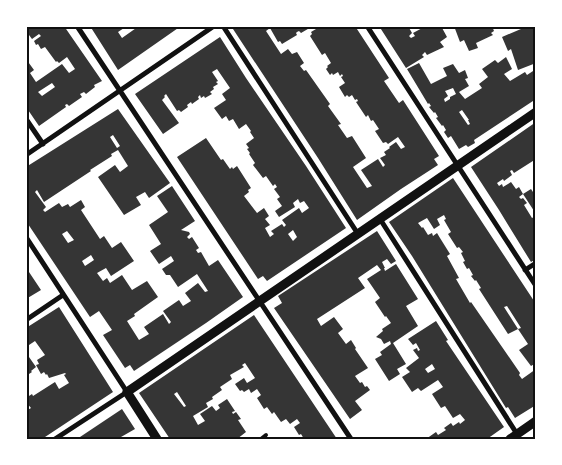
<svg xmlns="http://www.w3.org/2000/svg" width="562" height="465" viewBox="0 0 562 465" font-family="'Crimson Pro',serif">
	<rect width="100%" height="100%" fill="#fff"/>
	<path fill="#353535" fill-rule="evenodd" d="M26 26H64L102 81 94 85 95 87 86 94 84 92 80 94 82 97 69 106 67 104 65 105 66 107 39 126 26 107V59L34 70 30 73 36 82 62 64 69 73 75 69 67 57 59 63 57 61 56 62 45 47 41 49 38 44 36 45 34 41 41 36 39 34 32 39 26 31ZM52 83 55 87 42 96 38 92Z
		M90 26H127L118 32 122 38 139 26H181L118 70Z
		M238 26H313L301 33 299 31 297 32 296 33 297 35 282 44 280 41 278 42 270 28 266 31 281 54 288 49 292 54 297 52 304 63 300 66 304 71 306 70 330 104 328 106 341 124 338 125 347 138 352 136 366 158 353 167 367 188 372 186 361 170 378 159 383 167 385 165 380 158 386 155 384 152 390 148 389 147 396 142 401 149 405 147 398 137 388 144 386 142 383 143 375 131 379 129 373 120 371 121 368 115 366 117 356 102 358 101 357 99 355 100 352 95 349 97 347 95 345 97 339 87 345 83 341 77 343 76 342 74 340 76 338 72 333 75 332 73 330 75 326 69 328 67 327 66 331 63 325 53 322 55 310 36 312 34 311 32 321 26H355L389 78 384 81 399 103 403 100 439 156 434 159 438 165 401 189 357 220 318 158 233 29Z
		M379 26H408L412 33 409 36 411 38 415 36 413 33 426 26H431L433 29 441 26 447 37 440 42 444 47 427 55 425 52 422 55 424 57 406 68Z
		M454 26H492L494 31 491 33 493 35 476 43 478 48 469 51 464 40 460 42Z
		M528 26H536V63L518 70 511 49 508 51 502 37Z
		M220 37 246 78 306 166 346 228 267 281 263 276 258 279 177 157 206 138 221 160 223 159 230 169 232 167 233 169 237 166 251 188 248 190 249 192 244 196 257 213 264 208 269 216 265 219 270 225 265 228 270 237 274 234 271 231 282 224 284 227 286 225 282 220 299 208 302 213 309 208 304 201 300 203 298 199 293 203 295 207 279 217 275 211 282 206 277 199 280 197 274 189 277 187 275 184 273 186 266 176 263 178 253 165 255 163 249 154 250 153 247 149 249 148 246 144 254 138 250 132 251 131 246 124 239 129 233 119 229 121 226 116 222 119 214 108 226 100 222 94 230 88 217 69 212 72 218 81 216 82 218 84 213 87 214 89 210 92 212 94 205 98 204 96 201 98 200 95 198 97 199 99 192 104 191 102 187 105 188 107 181 112 179 110 177 111 166 94 164 96 165 97 162 100 179 123 163 134 135 94ZM293 230 297 237 293 241 288 234Z
		M506 57 512 69 504 74 510 81 525 72 527 75 536 69V99L474 140 475 143 468 147 466 145 459 149 451 136 448 138 444 132 446 130 443 125 442 126 436 118 438 117 435 112 434 113 429 107 431 106 429 103 428 104 407 69 419 63 431 84 447 76 443 68 453 64 459 73 465 70 468 78 465 79 469 86 459 92 465 99 482 88 479 84 488 77 482 69 495 60 498 63ZM453 88 456 94 450 97V99L445 102 444 99 448 96 445 91ZM462 110 469 120H468L470 124 468 125 459 112Z
		M118 109 170 183 149 198 145 192 136 197 141 205 124 215 98 177 115 165 120 172 128 166 118 150 111 154 112 156 90 170 91 171 44 202 37 190 35 192 46 207 43 210 45 212 59 203 62 207 68 204 70 207 81 200 85 207 81 210 100 239 104 236 112 248 121 242 134 261 111 276 106 268 97 273 103 281 107 278 110 283 122 275 132 290 147 281 158 297 134 314 135 316 127 321 139 340 149 334 144 327 163 314 169 324 171 322 163 311 179 300 183 306 191 301 185 293 198 283 205 292 208 291 197 274 178 287 170 275H166L162 269 174 261 171 256 159 264 150 251 161 244 149 225 168 212 157 196 172 186 195 221 181 230 189 232 190 234 187 237 189 239 192 237 199 248 196 250 198 253 201 252 209 266 218 260 243 297 206 323 134 371 130 365 125 368 103 335 112 330 99 311 90 317 26 221V167ZM113 135 120 146 117 148 110 137ZM67 231 74 240 68 243 62 234ZM91 255 94 260 85 266 82 261Z
		M536 122V159L514 173 512 170 510 171 512 175 504 181 503 179 497 183 499 186 502 184 503 187 511 182 516 189 519 187 523 194 519 197 521 199 523 198 527 203 524 205 532 218 534 217 536 219V228L534 229 536 233V259L531 262 499 210 471 167Z
		M453 178 536 304V363L531 366 519 350 528 344 518 329 521 328 507 306 504 307 518 329 508 334 479 289 481 288 476 280 475 281 471 276 473 275 469 268 467 269 463 262 465 261 461 253 463 252 459 247 457 248 448 234 451 232 444 220 446 219 444 215 437 219 440 225 434 229 427 218 418 223 422 228 423 227 428 235 432 233 433 236 437 233 440 238 450 254 447 256 459 278 456 279 470 303 471 302 520 373 519 375 522 379 536 369V405L515 418 508 407 506 408 412 256 389 222Z
		M531 189 533 192 536 191V214L523 194Z
		M377 231 396 261 391 264 387 259 382 262 385 268H384L385 271 396 264 418 299 406 306 418 326 393 343 406 364 397 369 400 374 389 381 375 359 382 355 380 352 391 344 390 341 384 344 381 339 376 337 383 331 382 329 391 323 386 316 385 317 375 302 380 298 367 279 381 270 377 265 358 278 365 288 317 319 321 326 334 317 343 329 338 333 346 344 351 340 356 348 355 349 368 368 355 376 360 383 362 382 365 387 367 386 370 390 355 401 362 410 350 419 274 308 282 303 278 296Z
		M29 272 41 290 26 299V274Z
		M59 307 113 392 42 439H26V411L31 408 26 402 27 400 26 398 32 394 33 396 55 382 59 389 69 383 64 375 66 374 65 373 49 378 47 374 46 375 44 372 41 374 36 365 39 364 37 360 45 355 35 341 26 347V328Z
		M254 315 337 439H304L301 434 299 435 294 427 300 423 297 419 290 424 286 419 281 422 274 412 272 414 267 407 264 409 257 398 261 395 257 389 251 393 249 389 244 392 242 390 240 391 235 384 244 378 247 383 255 378 245 363 242 365 244 367 230 375 232 379 220 387 222 390 212 397 213 399 206 403 208 407 193 416 198 425 205 421 200 414 212 406 216 411 220 408 218 405 227 399 235 411 232 412 233 414 236 412 241 419 238 420 246 432 237 439H170L139 393ZM177 392 186 406 184 407 174 394Z
		M436 321 448 340 446 341 504 427 487 439H426L436 432 438 435 446 430 444 428 451 423 453 426 459 422 460 424 465 420 460 414 453 418 445 406 441 408 432 394 443 387 438 380 421 391 418 388 412 392 402 377 410 372 406 368 419 358 413 350 417 348 418 351 420 350 416 343 413 345 408 339ZM432 364 435 369 428 373 425 369Z
		M29 357 36 367 31 371 32 372 26 376V360Z
		M122 409 135 429 121 437 122 439H77Z"/>
	<g fill="none" stroke-linecap="round" stroke-linejoin="round">
		<path stroke="#111" stroke-width="4" d="M261 439 266 435"/>
		<path stroke="#111" stroke-width="5" d="M77 26 351 439
			M223 26 358 234
			M367 26 536 286
			M26 119 43 144
			M26 155 214 26
			M380 219 517 434
			M26 237 127 392 55 439
			M525 270 536 263
			M26 320 63 295"/>
		<path stroke="#111" stroke-width="9" d="M157 439 127 392 536 112
			M510 439 536 421"/>
	</g>
	<rect width="562" height="465" fill="none" stroke="#ffffff" stroke-width="55"/>
	<rect x="28" y="28" width="506" height="410" fill="none" stroke="#111" stroke-width="2"/>
</svg>
